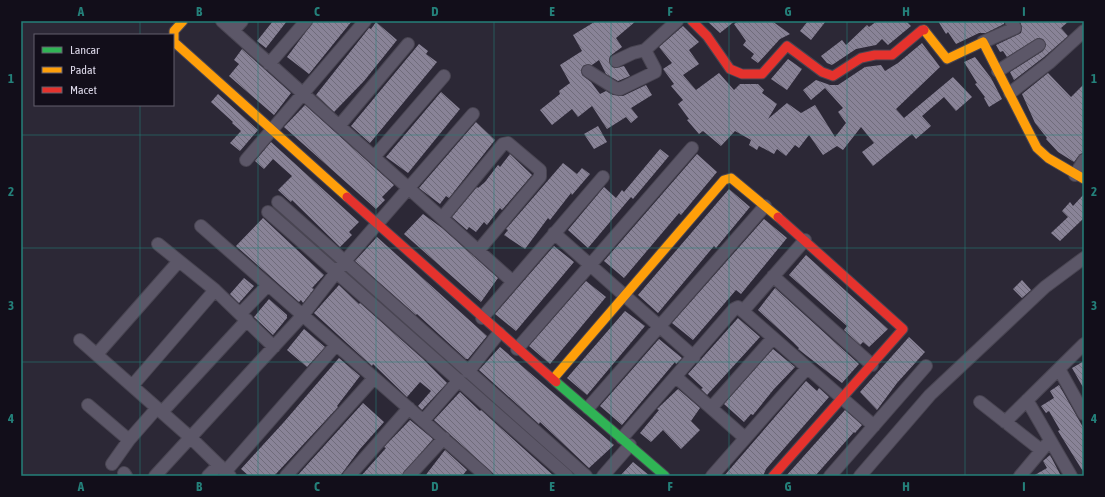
<svg xmlns="http://www.w3.org/2000/svg" width="1105" height="497" viewBox="0 0 1105 497" font-family="'Asap Condensed',sans-serif">
	<defs>
		<pattern id="building-back-hatch" width="6" height="6" patternUnits="userSpaceOnUse"><rect width="6" height="6" fill="#898397"/><path d="M-1 5l2 2M0 0l6 6M5-1l2 2" fill="none" stroke="#706c7b"/></pattern>
	</defs>
	<rect width="100%" height="100%" fill="#2c2836"/>
	<path fill="url(#building-back-hatch)" d="M273 21H287L266 48 257 41Z
		M314 21H352L309 74 287 57Z
		M596 21H636L616 38 622 47 610 56 609 60 612 67 616 68 624 66 630 76 618 81 606 74 599 60 592 65H584L581 70 582 75 591 82 600 94 606 91 613 95 623 96 646 85 652 95 631 108 638 117 631 123 626 117 607 129 592 106 578 117 572 109 552 125 540 110 560 94 559 91 570 83 560 65 582 51 573 35Z
		M707 21H735L720 33Z
		M739 21H772L790 34 780 39 758 63 751 58 754 54 743 45 746 41 734 24Z
		M808 21H826L811 40 800 31Z
		M877 21H906L911 26 888 45 882 39 876 45 856 49 832 65 827 63 821 56 842 40 846 45 867 25 869 27Z
		M938 21H1004V24L986 33H979L956 44 948 32 946 34Z
		M1020 21H1069L1061 28 1068 36 1044 57 1014 80 1010 72 1043 51 1046 45 1043 39 1038 38 1007 57 1003 51 1000 52 996 45 1021 33 1022 28Z
		M376 22 397 40 364 81 334 112 316 95 369 28 371 29Z
		M683 26 699 42 689 50 699 64 683 75 696 90 719 73 734 90 740 84H758L764 90 762 93 777 104 768 119 787 103 801 113 815 105 835 137 846 123 838 112 843 108 825 88 811 100 803 90 816 80 830 85H838L865 67 881 65 885 71 898 63 922 43 940 67 896 109 904 118 953 77 972 97 956 111 944 97 922 116 931 126 916 139 912 134 873 166 862 152 874 143 861 127 843 150 837 146 823 155 809 135 799 148 795 145 786 156 777 149 774 154 759 146 757 150 749 145 751 140 735 131 721 146 703 131 699 134 687 120 689 119 678 104 683 100 671 86 674 84 663 69 672 63 659 47Z
		M419 44 428 51 426 54 437 62 370 143 351 126Z
		M242 49 291 93 274 115 229 76 239 64 234 60Z
		M975 57 991 78 1002 99 989 107 984 98 985 97 975 84 977 83 964 62Z
		M788 59 802 69 787 90 771 79Z
		M1048 73 1071 97 1084 84V153L1080 154 1074 162 1058 152 1046 139 1047 138 1035 123 1022 94Z
		M441 92 460 109 408 173 386 157Z
		M218 94 258 130 240 151 230 143 241 131 232 123 233 122 211 102Z
		M305 105 394 185 382 197 385 200 376 209 284 127Z
		M476 122 495 140 449 198 446 196 440 204 419 188Z
		M598 126 607 142 594 149 584 134Z
		M271 142 359 222 349 232 352 235 340 247 292 200 291 202 278 190 292 176 273 159 264 169 255 161Z
		M660 149 669 156 633 199 631 197 588 248 568 230 604 187 616 198 622 190 624 192Z
		M510 154 532 175 502 210 500 208 487 225 484 222 476 232 469 227 467 230 452 217 477 187 478 188 485 182 498 165 500 167Z
		M697 154 717 172 681 215 679 213 624 278 604 261Z
		M563 163 577 174 582 168 590 174 572 195 571 193 550 220 548 218 525 249 504 235 508 230 506 229Z
		M729 189 750 207 716 248 714 246 658 313 638 295Z
		M1084 194V218L1060 241 1051 233 1068 217 1062 211 1070 202 1073 206Z
		M423 214 442 228 498 278 481 302 404 234Z
		M263 218 324 275 312 288 314 289 303 303 301 300 299 302 236 246Z
		M764 219 787 238 741 294 736 290 693 340 672 323Z
		M377 237 487 336 468 359H466L417 314 416 315 355 261Z
		M554 246 574 262 516 331 495 314Z
		M806 255 888 329 869 347 863 342 860 345 844 330 847 326 789 275Z
		M244 278 254 286 239 303 230 294Z
		M1022 280 1031 290 1022 298 1013 289Z
		M586 281 606 297 550 364 529 346Z
		M339 285 359 304 360 303 423 359 447 383 422 410 418 406 431 391 420 382 407 397 373 364 372 366 314 313Z
		M775 288 859 364 842 383 798 349 799 348 793 342 758 310Z
		M269 299 287 315V318L273 335 254 317Z
		M625 311 645 326 587 395 567 378Z
		M738 318 760 337 707 395 701 389 703 388 688 374Z
		M304 329 325 347 307 367 287 350Z
		M909 337 925 352 897 383 877 410 860 392Z
		M659 339 682 358 676 364 675 362 622 425 600 406Z
		M500 347 614 445 589 468 540 422 539 424 479 370Z
		M773 349 795 367 774 389 753 415 751 414 744 422 724 404Z
		M339 358 360 376 337 406 338 407 274 476H249L241 469 284 422Z
		M1084 361V389L1072 368Z
		M806 381 817 391 819 388 829 397 766 469 763 476H724Z
		M1059 385 1084 429V473L1058 431 1060 430 1049 411 1046 413 1041 406 1054 398 1050 391Z
		M678 389 700 408 691 421 700 430 681 449 663 430 651 442 640 433 659 410 657 409Z
		M460 392 480 411 481 410 554 476H496L434 420Z
		M363 403 384 422 360 449 340 476H297Z
		M845 410 862 425 855 433 854 432 815 476H786Z
		M410 420 433 439 402 475 361 476 386 448 384 447Z
		M445 450 467 470 462 476H425Z
		M1050 455 1061 476H1033L1047 468 1043 461Z
		M633 462 650 476H620Z"/>
	<g fill="none" stroke-linecap="round" stroke-linejoin="round">
		<defs>
			<path id="street" d="M222 21 512 281
				M233 31 242 21
				M983 42 1015 28 1011 21
				M616 61 633 53 645 50 677 21
				M269 64 306 21
				M588 71 615 88 620 89 655 72V69L645 50
				M998 71 1039 45
				M1010 93 1049 63 1084 31
				M339 126 408 44
				M374 157 444 76
				M246 160 365 21
				M1075 175 1084 160
				M278 202 586 476
				M268 212 567 476
				M442 218 503 144 508 143 540 170V177L478 251
				M201 226 486 476
				M554 233 694 357
				M158 244 215 290 274 347
				M773 276 872 365
				M743 311 805 240
				M241 313 268 285
				M482 318 603 177
				M80 340 191 438 230 476
				M517 349 692 148
				M97 354 179 261
				M1059 369 1084 414
				M468 372 499 333
				M676 377 745 438
				M132 386 215 290
				M1027 400 1071 476
				M980 402 1041 450
				M88 405 129 440
				M588 408 765 206
				M711 408 773 338
				M162 412 247 320
				M423 421 459 380
				M1005 422 1084 344
				M622 438 734 309 738 307 874 426
				M112 464 129 440 157 408
				M225 472 336 345
				M124 473 126 476
				M155 476 302 316 345 261 473 114
				M208 476 219 465
				M286 476 374 378
				M349 476 409 408
				M409 476 444 438
				M603 476 630 445
				M712 476 807 368
				M830 476 926 366
				M860 476 930 395 1045 287 1084 258
				M1020 476 1046 445"/>
			<path id="fast" d="M556 382 665 476"/>
			<path id="slow" d="M183 21 174 31V42L347 197
				M924 30 947 59 983 42 1037 148 1048 158 1084 179
				M553 379 724 180 731 178 778 217"/>
			<path id="jam" d="M692 21 707 36 730 69 742 74H762L787 46 822 72 833 76 861 58 875 55H892L922 30H924
				M347 197 556 382
				M773 476 903 329 778 217"/>
		</defs>
		<use href="#street" stroke="#494552" stroke-width="14"/>
		<use href="#fast" stroke="#494552" stroke-width="11"/>
		<use href="#slow" stroke="#494552" stroke-width="11"/>
		<use href="#jam" stroke="#494552" stroke-width="11"/>
		<use href="#street" stroke="#5c5768" stroke-width="12"/>
		<use href="#fast" stroke="#30b455" stroke-width="9"/>
		<use href="#slow" stroke="#ff9f0a" stroke-width="9"/>
		<use href="#jam" stroke="#e5322d" stroke-width="9"/>
	</g>
	<path fill="none" stroke="#24807a" stroke-width="1" stroke-opacity="0.55" d="M140 21V35M258 21V476M376 21V476M494 21V476M611 21V476M729 21V476M847 21V476M965 21V476M140 105V476M21 135H1084M21 248H1084M21 362H1084"/>
	<rect width="1105" height="497" fill="none" stroke="#120e1a" stroke-width="44"/>
	<rect x="34" y="34" width="140" height="72" fill="#120e1a" stroke="#635f6d"/>
	<rect x="42" y="47" width="20" height="6" fill="#30b455" stroke="#635f6d"/>
	<text x="70" y="54" font-size="12" fill="#dcd8e9">Lancar</text>
	<rect x="42" y="67" width="20" height="6" fill="#ff9f0a" stroke="#635f6d"/>
	<text x="70" y="74" font-size="12" fill="#dcd8e9">Padat</text>
	<rect x="42" y="87" width="20" height="6" fill="#e5322d" stroke="#635f6d"/>
	<text x="70" y="94" font-size="12" fill="#dcd8e9">Macet</text>
	<rect x="22" y="22" width="1061" height="453" fill="none" stroke="#24807a" stroke-width="1.5"/>
	<g font-size="13" text-anchor="middle" font-weight="bold" fill="#24807a">
		<text x="81" y="16">A</text>
		<text x="199" y="16">B</text>
		<text x="317" y="16">C</text>
		<text x="435" y="16">D</text>
		<text x="552" y="16">E</text>
		<text x="670" y="16">F</text>
		<text x="788" y="16">G</text>
		<text x="906" y="16">H</text>
		<text x="1024" y="16">I</text>
		<text x="11" y="83">1</text>
		<text x="1094" y="83">1</text>
		<text x="11" y="196">2</text>
		<text x="1094" y="196">2</text>
		<text x="11" y="310">3</text>
		<text x="1094" y="310">3</text>
		<text x="11" y="423">4</text>
		<text x="1094" y="423">4</text>
		<text x="81" y="491">A</text>
		<text x="199" y="491">B</text>
		<text x="317" y="491">C</text>
		<text x="435" y="491">D</text>
		<text x="552" y="491">E</text>
		<text x="670" y="491">F</text>
		<text x="788" y="491">G</text>
		<text x="906" y="491">H</text>
		<text x="1024" y="491">I</text>
	</g>
</svg>
